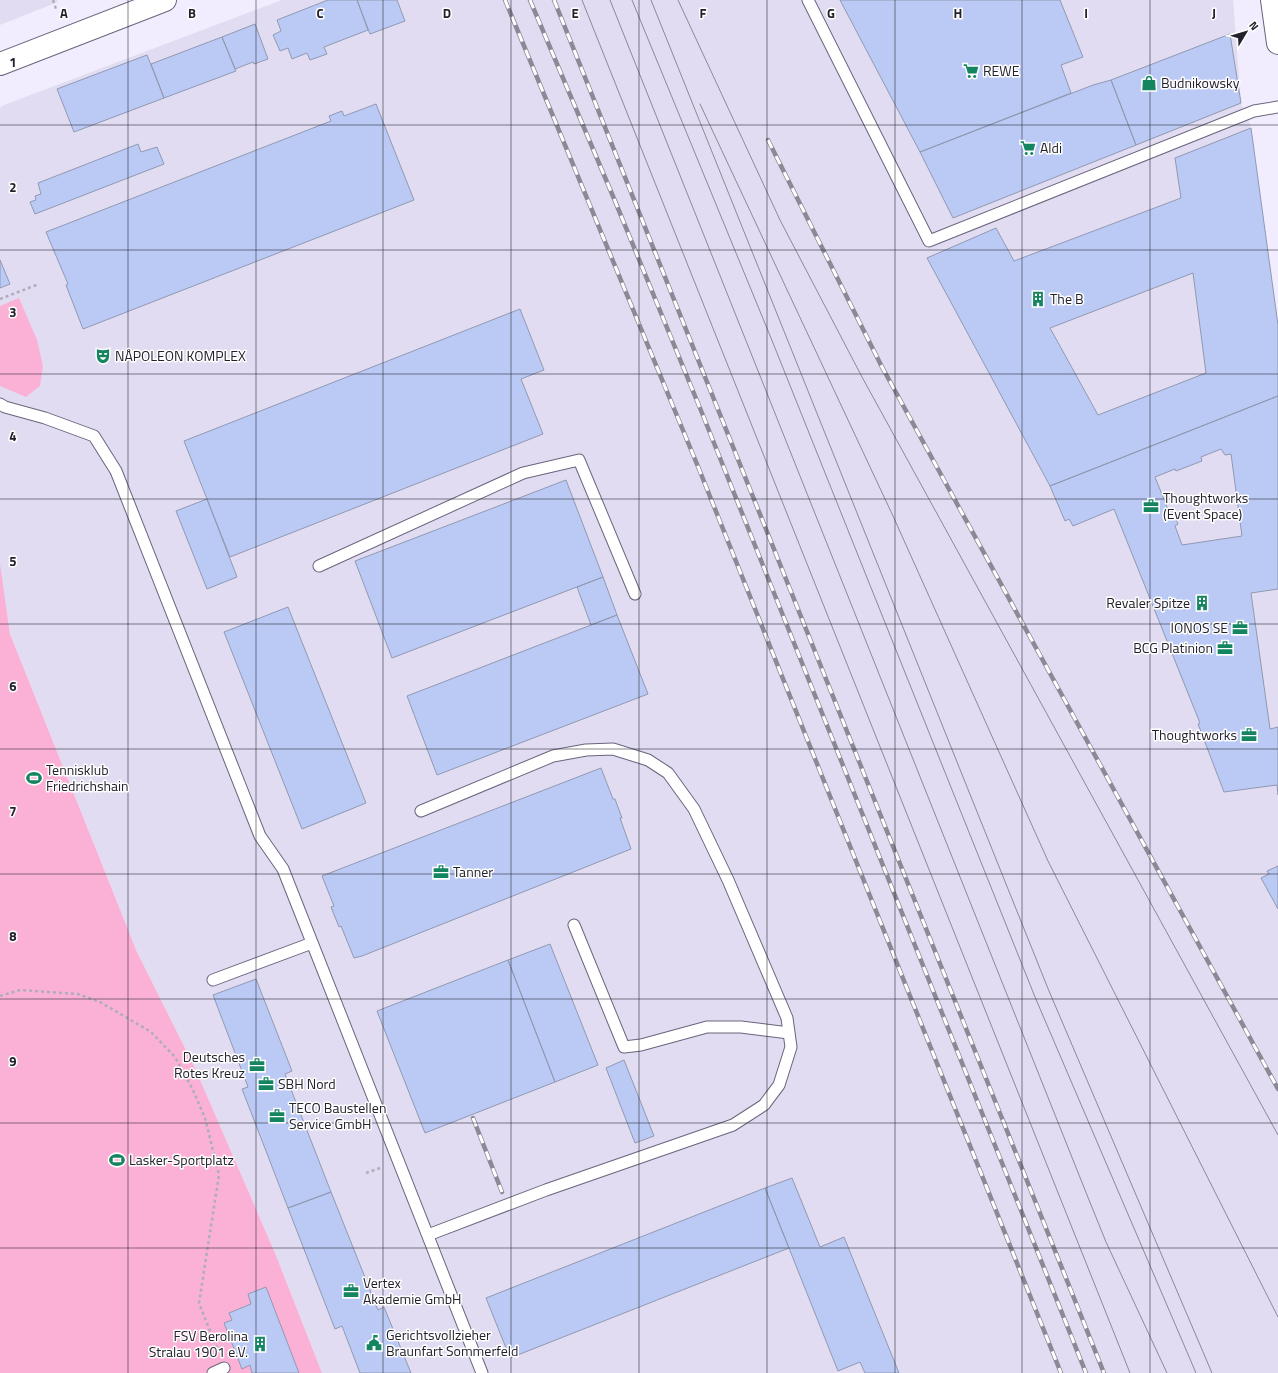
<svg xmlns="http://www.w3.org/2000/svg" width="1278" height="1373" viewBox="0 0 1278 1373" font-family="'Titillium Web',sans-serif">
	<rect width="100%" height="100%" fill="#f1edfe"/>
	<path fill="#e1dcf1" d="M0 0H57L58 2 0 25Z
		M282 0H1233L1241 103 1250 124 1278 325V1373H322L275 1253 195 1068 137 952 10 634 0 563V108L4 105Z"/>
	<path fill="#fbb1d6" d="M19 298 37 340 43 366 40 386 26 397 0 386V306Z
		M0 563 10 634 137 952 195 1068 275 1253 322 1373H0Z"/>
	<path fill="#bbcaf5" stroke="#9099b2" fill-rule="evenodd" d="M328 0H357L368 30 324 47 327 54 310 60 307 53 292 59 288 48 280 51 273 35 281 31 277 20Z
		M357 0H397L405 21 370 34Z
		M840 0H1060L1083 57 1061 65 1071 93 920 152Z
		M255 24 268 59 254 64 253 62 235 69 222 37Z
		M1230 34 1241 103 1136 145 1111 80Z
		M222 37 236 71 164 98 151 64Z
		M147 55 164 98 74 132 57 89Z
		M1111 80 1136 145 953 218 920 152 1093 85Z
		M376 104 414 200 83 329 66 285 68 284 46 232 331 121 329 116 342 111 344 116Z
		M1251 128 1278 325V396L1050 486 927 258 996 228 1014 261 1181 198 1175 158ZM1193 273 1206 373 1098 415 1050 328Z
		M138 144 141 152 157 147 164 164 35 214 30 202 36 200 35 196 41 194 38 183Z
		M0 260 10 284 0 288Z
		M520 309 544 370 521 379 543 434 230 557 184 441Z
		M1278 396V589L1251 593 1270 729 1278 727V795L1277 785 1224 792 1198 724 1200 723 1114 509 1073 526 1069 519 1065 521 1050 486ZM1221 449 1225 455 1231 454 1242 536 1182 545 1175 526 1178 524 1172 510 1169 512 1155 477 1175 469 1176 471 1202 461 1201 457Z
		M566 480 603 577 392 658 355 561Z
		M207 499 237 577 207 589 176 511Z
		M603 577 617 615 591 625 577 587Z
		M288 607 366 803 302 829 224 632Z
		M617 615 648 694 437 775 407 696Z
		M601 768 613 799H615L622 818H620L631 849 362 956 354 958 341 926 339 927 331 907 334 906 322 876Z
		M1278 866V909L1261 878 1269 874 1267 871Z
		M550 944 598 1065 555 1082 508 960Z
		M508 960 555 1082 425 1133 377 1011Z
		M256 979 292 1071 285 1074 331 1192 288 1208 242 1089 248 1087 213 995Z
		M624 1060 654 1136 635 1143 606 1068Z
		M792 1178 820 1247 844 1237 899 1373H865L860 1362 838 1371 765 1188Z
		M765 1188 789 1248 510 1358 486 1298Z
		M331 1192 378 1310 384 1307 411 1373H360L342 1326 335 1329 288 1208Z
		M266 1287 299 1373H252L250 1365 242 1369 224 1323 232 1320 229 1313 251 1304 248 1294Z"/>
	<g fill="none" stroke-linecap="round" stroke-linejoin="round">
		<defs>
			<path id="lane" d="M808 0 929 241 1254 111 1278 107
				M0 404 5 407 45 418 94 436 116 471 260 836 283 869 482 1373
				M319 566 523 473 579 460 635 594
				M421 811 553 756 586 750 613 749 648 760 668 773 694 809 728 880 787 1018 791 1047 779 1085 764 1105 733 1125 546 1190 428 1235
				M574 925 624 1047 641 1045 707 1027H741L789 1033
				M213 980 312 943
				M213 1373 224 1368"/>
			<path id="street" d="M1272 0 1278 43
				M0 64 165 0"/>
		</defs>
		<use href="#lane" stroke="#6a647d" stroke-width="13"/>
		<use href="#street" stroke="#6a647d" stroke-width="24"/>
		<path stroke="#afacbb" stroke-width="2.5" stroke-dasharray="3 3" stroke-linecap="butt" d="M53 0 56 9
			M0 299 39 284
			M0 996 20 990 78 994 100 1002 151 1032 175 1057 193 1090 205 1118 219 1175 199 1303 218 1351
			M366 1173 380 1168"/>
		<use href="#lane" stroke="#fff" stroke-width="11"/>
		<use href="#street" stroke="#fff" stroke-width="22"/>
		<path stroke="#8c8996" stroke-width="1" d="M582 0 1130 1373
			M610 0 1087 1195 1106 1242 1167 1373
			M632 0 771 338 1035 997 1196 1373
			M651 0 1049 991 1212 1373
			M678 0 780 220 862 377 1278 1135
			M700 104 893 516 1048 861 1278 1317"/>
		<defs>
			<path id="rail" d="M505 0 699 469 1061 1373
				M530 0 615 201 702 413 1086 1373
				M554 0 1104 1373
				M768 140 882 367 1278 1089
				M473 1118 502 1192"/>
		</defs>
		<use href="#rail" stroke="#8c8996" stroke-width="4.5"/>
		<use href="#rail" stroke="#fff" stroke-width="3" stroke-dasharray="9" stroke-linecap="butt"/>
	</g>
	<path fill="none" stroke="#23212b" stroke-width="1" stroke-opacity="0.55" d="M128 0V1373M256 0V1373M383 0V1373M511 0V1373M639 0V1373M767 0V1373M895 0V1373M1022 0V1373M1150 0V1373M0 125H1278M0 250H1278M0 374H1278M0 499H1278M0 624H1278M0 749H1278M0 874H1278M0 999H1278M0 1123H1278M0 1248H1278"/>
	<defs>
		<symbol id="supermarket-bare" viewBox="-9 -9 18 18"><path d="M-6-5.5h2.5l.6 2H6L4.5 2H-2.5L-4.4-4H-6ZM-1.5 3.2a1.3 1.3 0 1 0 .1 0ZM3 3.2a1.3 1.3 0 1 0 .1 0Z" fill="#158461" stroke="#fff" stroke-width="2.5" paint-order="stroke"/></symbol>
		<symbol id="shop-bare" viewBox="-9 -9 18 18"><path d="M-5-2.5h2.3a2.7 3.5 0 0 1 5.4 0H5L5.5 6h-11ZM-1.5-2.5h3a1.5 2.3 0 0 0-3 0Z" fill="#158461" stroke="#fff" stroke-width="2.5" paint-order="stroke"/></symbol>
		<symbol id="building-bare" viewBox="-9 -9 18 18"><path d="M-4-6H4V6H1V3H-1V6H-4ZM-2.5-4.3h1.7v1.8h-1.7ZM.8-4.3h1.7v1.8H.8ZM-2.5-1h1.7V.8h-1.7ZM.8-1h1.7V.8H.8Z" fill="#158461" stroke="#fff" stroke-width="2.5" paint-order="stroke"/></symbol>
		<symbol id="theatre-bare" viewBox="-9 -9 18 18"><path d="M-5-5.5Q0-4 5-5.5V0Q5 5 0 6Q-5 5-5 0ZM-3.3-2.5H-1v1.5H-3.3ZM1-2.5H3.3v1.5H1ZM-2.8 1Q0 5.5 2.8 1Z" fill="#158461" stroke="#fff" stroke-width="2.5" paint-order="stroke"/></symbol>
		<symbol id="office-bare" viewBox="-9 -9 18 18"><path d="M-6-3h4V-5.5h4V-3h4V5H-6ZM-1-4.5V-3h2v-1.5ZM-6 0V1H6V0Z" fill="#158461" stroke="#fff" stroke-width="2.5" paint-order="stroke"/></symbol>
		<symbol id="stadium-bare" viewBox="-9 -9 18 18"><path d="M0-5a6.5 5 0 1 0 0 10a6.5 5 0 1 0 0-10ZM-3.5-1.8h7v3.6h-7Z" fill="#158461" stroke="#fff" stroke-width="2.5" paint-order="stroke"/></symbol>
		<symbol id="civic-bare" viewBox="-9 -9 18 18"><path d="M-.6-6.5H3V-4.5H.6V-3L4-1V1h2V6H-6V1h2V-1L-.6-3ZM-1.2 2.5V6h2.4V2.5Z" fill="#158461" stroke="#fff" stroke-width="2.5" paint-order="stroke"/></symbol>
	</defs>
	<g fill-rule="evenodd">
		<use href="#supermarket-bare" x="960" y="60" width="22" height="22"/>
		<use href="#shop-bare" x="1138" y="72" width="22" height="22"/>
		<use href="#supermarket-bare" x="1017" y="137" width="22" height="22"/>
		<use href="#building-bare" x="1027" y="288" width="22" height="22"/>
		<use href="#theatre-bare" x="92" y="345" width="22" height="22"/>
		<use href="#office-bare" x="1140" y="495" width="22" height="22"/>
		<use href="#building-bare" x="1191" y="592" width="22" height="22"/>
		<use href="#office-bare" x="1229" y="617" width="22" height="22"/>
		<use href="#office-bare" x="1214" y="637" width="22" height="22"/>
		<use href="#office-bare" x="1238" y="724" width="22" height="22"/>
		<use href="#stadium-bare" x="23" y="767" width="22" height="22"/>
		<use href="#office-bare" x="430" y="861" width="22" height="22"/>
		<use href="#office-bare" x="246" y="1054" width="22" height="22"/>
		<use href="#office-bare" x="255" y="1073" width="22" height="22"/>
		<use href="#office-bare" x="266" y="1105" width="22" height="22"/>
		<use href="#stadium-bare" x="106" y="1149" width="22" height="22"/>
		<use href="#office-bare" x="340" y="1280" width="22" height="22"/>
		<use href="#civic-bare" x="363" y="1332" width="22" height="22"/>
		<use href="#building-bare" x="249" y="1333" width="22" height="22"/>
	</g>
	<g text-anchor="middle" stroke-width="3" stroke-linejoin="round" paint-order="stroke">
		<g font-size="14" fill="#23212b" stroke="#fff" text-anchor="start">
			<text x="983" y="76">REWE</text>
			<text x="1161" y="88">Budnikowsky</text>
			<text x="1040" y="153">Aldi</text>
			<text x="1050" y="304">The B</text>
			<text x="115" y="361">NÅPOLEON KOMPLEX</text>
			<text x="1163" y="503">Thoughtworks<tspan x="1163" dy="16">(Event Space)</tspan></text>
			<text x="1190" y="608" text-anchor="end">Revaler Spitze</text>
			<text x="1228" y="633" text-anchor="end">IONOS SE</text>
			<text x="1213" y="653" text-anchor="end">BCG Platinion</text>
			<text x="1237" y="740" text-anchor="end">Thoughtworks</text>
			<text x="46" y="775">Tennisklub<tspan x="46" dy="16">Friedrichshain</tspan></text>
			<text x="453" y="877">Tanner</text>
			<text x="245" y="1062" text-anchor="end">Deutsches<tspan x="245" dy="16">Rotes Kreuz</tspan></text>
			<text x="278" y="1089">SBH Nord</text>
			<text x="289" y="1113">TECO Baustellen<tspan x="289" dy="16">Service GmbH</tspan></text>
			<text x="129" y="1165">Lasker-Sportplatz</text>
			<text x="363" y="1288">Vertex<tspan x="363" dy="16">Akademie GmbH</tspan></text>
			<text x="386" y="1340">Gerichtsvollzieher<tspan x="386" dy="16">Braunfart Sommerfeld</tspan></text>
			<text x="248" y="1341" text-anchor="end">FSV Berolina<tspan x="248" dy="16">Stralau 1901 e.V.</tspan></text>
		</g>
	</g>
	<g font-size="13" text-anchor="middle" font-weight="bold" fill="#23212b" stroke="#fff" stroke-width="3" stroke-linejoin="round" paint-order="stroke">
		<text x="64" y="18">A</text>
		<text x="192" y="18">B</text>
		<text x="320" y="18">C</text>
		<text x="447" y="18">D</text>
		<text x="575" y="18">E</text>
		<text x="703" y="18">F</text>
		<text x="831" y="18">G</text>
		<text x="958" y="18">H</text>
		<text x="1086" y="18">I</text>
		<text x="1214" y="18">J</text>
		<text x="13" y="67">1</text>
		<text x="13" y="192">2</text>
		<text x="13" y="317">3</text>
		<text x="13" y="441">4</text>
		<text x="13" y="566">5</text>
		<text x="13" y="691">6</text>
		<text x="13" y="816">7</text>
		<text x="13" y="941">8</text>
		<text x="13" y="1066">9</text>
	</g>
	<g transform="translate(1246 32) rotate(52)" stroke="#ffffff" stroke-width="3" paint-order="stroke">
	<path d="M0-3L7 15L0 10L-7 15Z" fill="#23212b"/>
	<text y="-6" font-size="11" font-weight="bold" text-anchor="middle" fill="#23212b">N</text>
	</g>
</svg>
